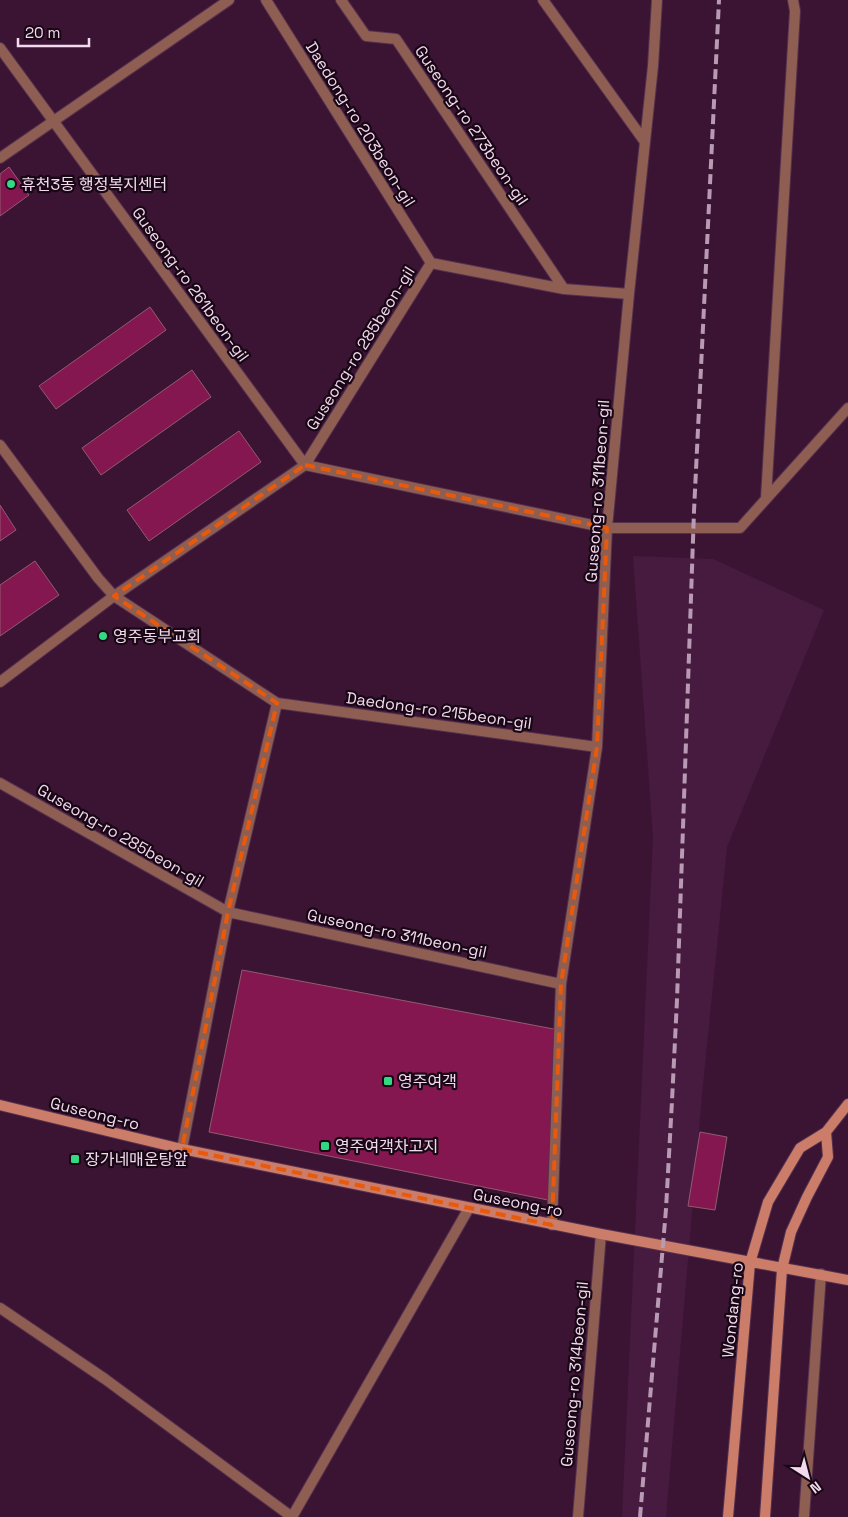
<svg xmlns="http://www.w3.org/2000/svg" width="848" height="1517" viewBox="0 0 848 1517" font-family="'Space Grotesk','Noto Sans KR',sans-serif">
	<rect width="100%" height="100%" fill="#3b1434"/>
	<path fill="#471a3f" d="M633 556 713 559 824 610 727 847 702 1095 666 1517H622L653 837Z"/>
	<path fill="#841750" stroke="#915b70" d="M9 167 29 195 0 216V174Z
		M150 307 166 330 56 409 39 386Z
		M192 370 211 397 101 475 82 448Z
		M239 431 261 462 149 541 127 510Z
		M0 505 16 530 0 541Z
		M35 561 59 595 0 636V585Z
		M242 970 559 1030 553 1201 209 1132Z
		M700 1132 727 1137 715 1210 688 1206Z"/>
	<g fill="none" stroke-linecap="round" stroke-linejoin="round">
		<defs>
			<path id="street" d="M266 0 431 263
				M341 0 366 36 396 39 564 289
				M543 0 645 142
				M0 48 305 465 607 528H740L848 408
				M0 158 229 0
				M431 263 564 289 629 294
				M0 445 98 578 114 596 277 703 597 747
				M766 498 795 11 793 0
				M0 682 114 596 305 465 431 263
				M0 783 228 912 561 984
				M182 1149 228 912 277 703
				M552 1225 561 984 597 747 607 528 629 294 653 66 657 0
				M0 1308 105 1379 292 1517
				M292 1517 469 1208
				M578 1517 601 1234
				M804 1517 821 1274"/>
			<path id="secondary" d="M0 1105 182 1149 601 1234 848 1280
				M728 1517 750 1263 768 1202 800 1148 826 1132 848 1104
				M765 1517 782 1269 791 1232 807 1197 828 1157 826 1132"/>
		</defs>
		<use href="#street" stroke="#55304e" stroke-width="12"/>
		<use href="#secondary" stroke="#55304e" stroke-width="12"/>
		<use href="#street" stroke="#8f5e52" stroke-width="10"/>
		<use href="#secondary" stroke="#cb7d69" stroke-width="10"/>
		<path stroke="#b89ab2" stroke-width="4" stroke-dasharray="10 5" stroke-linecap="butt" d="M640 1517 666 1209 672 1101 677 1000 694 511 719 0"/>
	</g>
	<path fill="none" stroke="#e8590c" stroke-width="4" stroke-dasharray="10 6" stroke-linejoin="round" d="M305 465 607 528 597 747 561 984 552 1225 182 1149 228 912 277 703 114 596Z"/>
	<g fill="#33d882" stroke="#180715" stroke-width="2">
		<circle cx="11" cy="184" r="5"/>
		<circle cx="103" cy="636" r="5"/>
		<rect x="383" y="1076" width="10" height="10" rx="2.5"/>
		<rect x="320" y="1141" width="10" height="10" rx="2.5"/>
		<rect x="70" y="1154" width="10" height="10" rx="2.5"/>
	</g>
	<g text-anchor="middle" stroke-width="4.5" stroke-linejoin="round" paint-order="stroke">
		<g font-size="16" fill="#f3d9ed" stroke="#180715">
			<text transform="translate(361 124) rotate(58)" y="6">Daedong-ro 203beon-gil</text>
			<text transform="translate(472 125) rotate(56)" y="6">Guseong-ro 273beon-gil</text>
			<text transform="translate(191 284) rotate(54)" y="6">Guseong-ro 261beon-gil</text>
			<text transform="translate(360 348) rotate(-58)" y="6">Guseong-ro 285beon-gil</text>
			<text transform="translate(597 491) rotate(-86)" y="6">Guseong-ro 311beon-gil</text>
			<text transform="translate(439 710) rotate(8)" y="6">Daedong-ro 215beon-gil</text>
			<text transform="translate(121 835) rotate(30)" y="6">Guseong-ro 285beon-gil</text>
			<text transform="translate(397 933) rotate(12)" y="6">Guseong-ro 311beon-gil</text>
			<text transform="translate(95 1113) rotate(14)" y="6">Guseong-ro</text>
			<text transform="translate(518 1202) rotate(11)" y="6">Guseong-ro</text>
			<text transform="translate(732 1310) rotate(-84)" y="6">Wondang-ro</text>
			<text transform="translate(574 1374) rotate(-85)" y="6">Guseong-ro 314beon-gil</text>
		</g>
		<g font-size="16" fill="#f3d9ed" stroke="#180715" text-anchor="start">
			<text x="21" y="190">휴천3동 행정복지센터</text>
			<text x="113" y="642">영주동부교회</text>
			<text x="398" y="1087">영주여객</text>
			<text x="335" y="1152">영주여객차고지</text>
			<text x="85" y="1165">장가네매운탕앞</text>
		</g>
	</g>
	<g transform="translate(808 1477) rotate(144)" stroke="#180715" stroke-width="4" paint-order="stroke">
	<path d="M0-4L9 19L0 12L-9 19Z" fill="#f3d9ed"/>
	<text y="-8" font-size="14" font-weight="bold" text-anchor="middle" fill="#f3d9ed">N</text>
	</g>
	<path d="M18 38v8h71v-8" fill="none" stroke="#f3d9ed" stroke-width="2.5"/>
	<text x="25" y="38" font-size="15" fill="#f3d9ed" stroke="#180715" stroke-width="4" paint-order="stroke">20 m</text>
</svg>
